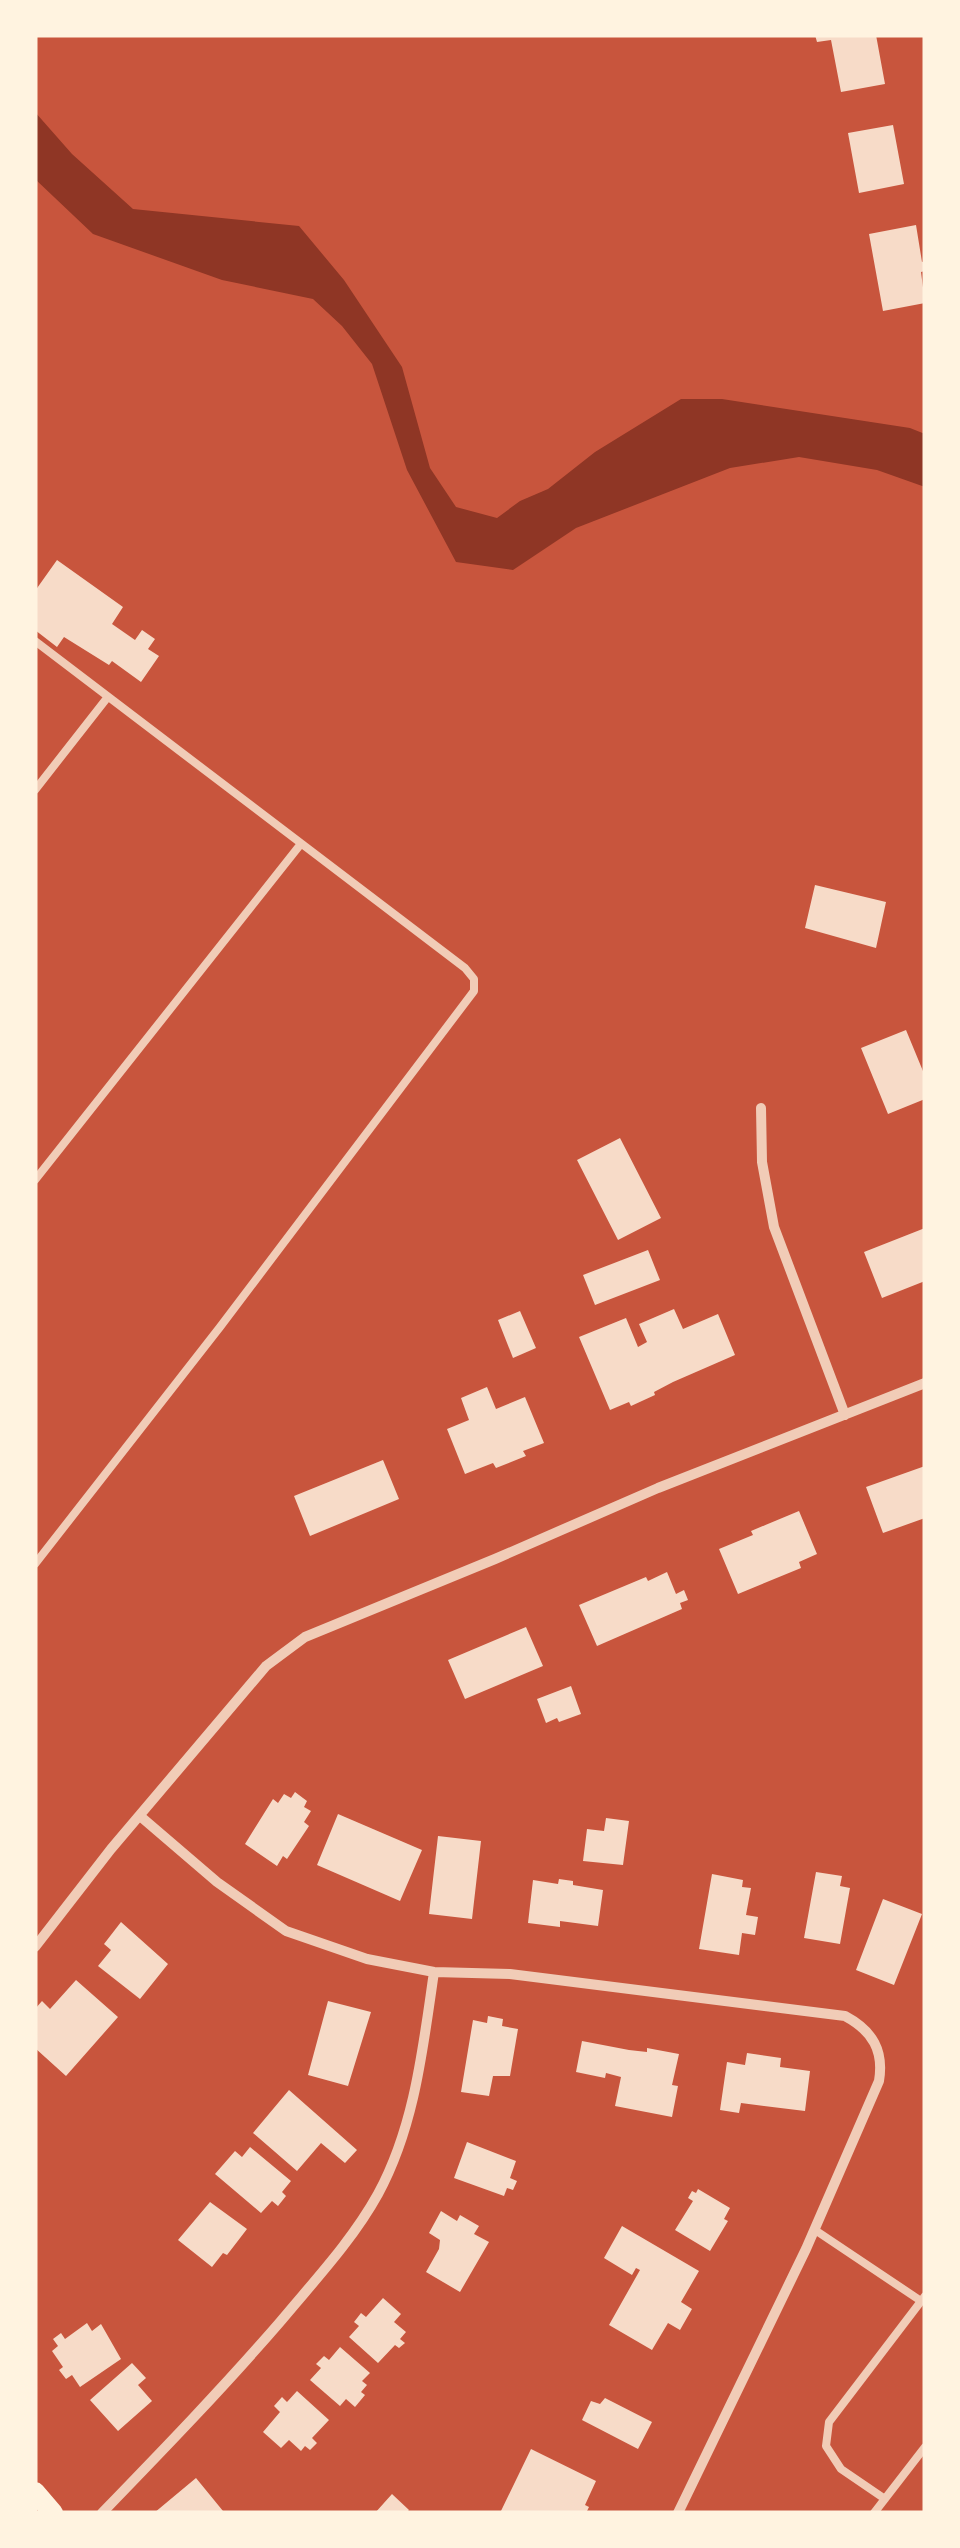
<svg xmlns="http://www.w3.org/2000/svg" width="960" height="2548" viewBox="0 0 960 2548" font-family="'DM Sans',sans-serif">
	<rect width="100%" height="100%" fill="#c8553d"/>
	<path fill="#8f3625" d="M35 112 72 154 133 209 299 226 344 280 402 367 430 468 456 507 497 518 520 501 548 489 595 452 681 399H722L910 428 925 434V487L877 470 799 457 730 468 576 528 513 570 456 562 407 470 372 364 342 326 313 299 222 280 93 234 35 179Z"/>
	<path fill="#f7dbc8" d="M815 35H876L885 84 841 92 831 40 817 42Z
		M893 125 904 184 859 193 848 133Z
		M916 225 922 262 925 261V271L921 272 925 303 883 311 869 234Z
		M57 560 123 607 112 624 135 640 142 630 155 639 148 649 159 656 141 682 112 661 109 665 64 637 57 647 35 630V591Z
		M815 885 886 902 876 948 805 928Z
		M906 1030 925 1076V1099L888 1114 861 1048Z
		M620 1138 661 1218 618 1240 577 1160Z
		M925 1228V1281L882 1298 864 1252Z
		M648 1250 660 1280 595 1305 583 1275Z
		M674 1309 683 1329 718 1314 735 1355 673 1382 654 1392 655 1395 631 1406 629 1402 610 1410 579 1337 626 1318 638 1347 647 1342 639 1324Z
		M520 1311 536 1348 513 1358 498 1320Z
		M487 1387 496 1409 525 1397 544 1443 523 1451 526 1456 496 1468 493 1463 465 1474 447 1429 469 1420 461 1398Z
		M383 1460 399 1499 310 1536 294 1496Z
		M925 1466V1518L883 1533 866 1487Z
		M799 1511 817 1554 799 1562 801 1568 738 1594 719 1549 753 1535 751 1531Z
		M667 1572 676 1594 684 1590 688 1600 680 1603 682 1609 597 1646 579 1605 646 1577 648 1581Z
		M526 1627 543 1666 465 1699 448 1660Z
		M571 1686 581 1714 559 1722 557 1718 546 1723 537 1699Z
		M295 1792 307 1801 304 1807 311 1811 304 1822 309 1826 287 1859 283 1856 277 1866 245 1844 273 1799 278 1803 284 1794 291 1798Z
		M338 1814 422 1850 400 1901 317 1865Z
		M606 1818 629 1821 623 1865 583 1861 587 1829 604 1831Z
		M438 1836 481 1841 472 1919 429 1914Z
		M816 1872 842 1876 840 1886 850 1888 840 1944 804 1938Z
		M712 1874 743 1880 742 1887 751 1888 746 1915 758 1917 755 1935 742 1933 739 1955 699 1949Z
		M559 1879 573 1881V1885L603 1890 598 1926 560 1921V1927L528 1923 533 1880 558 1884Z
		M883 1899 922 1914 894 1985 856 1970Z
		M121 1922 168 1964 140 1999 98 1966 111 1950 104 1944Z
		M76 1980 118 2017 66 2076 35 2048V2009L42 2001 50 2009Z
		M328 2001 371 2012 348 2086 308 2075Z
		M488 2016 503 2019 502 2026 518 2029 510 2076H493L489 2096 461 2092 473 2020 487 2023Z
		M582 2041 629 2050 647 2052V2048L679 2054 672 2085 678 2086 672 2117 615 2106 621 2077 606 2073 605 2078 576 2072Z
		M747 2053 781 2058 780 2067 810 2071 805 2111 741 2103 739 2113 720 2110 727 2062 745 2065Z
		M289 2090 357 2150 345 2163 321 2143 297 2171 253 2133Z
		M467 2142 516 2161 510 2178 517 2181 513 2190 507 2188 504 2196 454 2178Z
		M250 2147 291 2181 282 2192 286 2196 278 2206 272 2201 261 2213 215 2174 235 2151 242 2157Z
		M698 2189 730 2208 724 2219 728 2221 710 2251 675 2230 693 2201 688 2198 692 2191 696 2193Z
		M210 2202 247 2229 227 2255 223 2253 212 2267 178 2240Z
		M441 2211 457 2221 460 2215 479 2226 474 2234 489 2242 460 2292 426 2272 439 2249 440 2240 429 2233Z
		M622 2226 699 2271 681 2302 692 2309 680 2330 668 2323 652 2350 609 2325 640 2270 636 2268 632 2275 604 2258Z
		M383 2298 401 2314 394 2322 406 2332 400 2339 405 2343 399 2348 395 2345 378 2363 349 2337 359 2326 354 2322 361 2313 366 2317Z
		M87 2323 92 2331 101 2324 121 2359 80 2387 72 2375 66 2379 59 2370 63 2367 52 2351 58 2346 53 2339 61 2333 65 2339Z
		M340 2347 370 2373 362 2381 367 2385 361 2392 365 2395 355 2407 346 2399 340 2406 310 2380 321 2368 316 2364 324 2356 329 2360Z
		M132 2363 146 2378 138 2385 152 2401 118 2431 90 2400Z
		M297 2391 329 2420 312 2438 317 2443 310 2450 305 2446 301 2451 289 2440 281 2448 263 2432 280 2412 274 2406 282 2397 287 2402Z
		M605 2398 652 2422 638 2449 582 2420 591 2401 600 2404Z
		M531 2449 596 2481 585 2505 589 2507 586 2513H500Z
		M196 2478 223 2511 221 2513H154Z
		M392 2494 409 2510 406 2513H375Z"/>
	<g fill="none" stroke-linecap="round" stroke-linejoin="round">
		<path stroke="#f1ccb7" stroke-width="8" d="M35 641 465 968 474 979V991L220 1327 35 1564
			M35 790 107 698
			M35 1180 300 845
			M815 2230 921 2301
			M885 2499 841 2469 826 2446 829 2422 925 2296
			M874 2513 925 2447"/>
		<path stroke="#f1ccb7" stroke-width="10" d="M761 1108 762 1162 774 1227 845 1415
			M140 1816 217 1882 286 1931 367 1959 434 1972 510 1974 845 2016C873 2031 884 2051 879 2081L806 2249 678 2513
			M35 1947 111 1849 266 1666 305 1637 495 1559 658 1488 925 1383
			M102 2513C163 2450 223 2388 280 2322 314 2281 352 2241 378 2194 415 2126 423 2047 434 1972"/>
		<path stroke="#fff3e0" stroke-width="20" d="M35 2492 53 2513"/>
	</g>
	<rect width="960" height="2548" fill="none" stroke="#fff3e0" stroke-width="75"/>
</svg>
